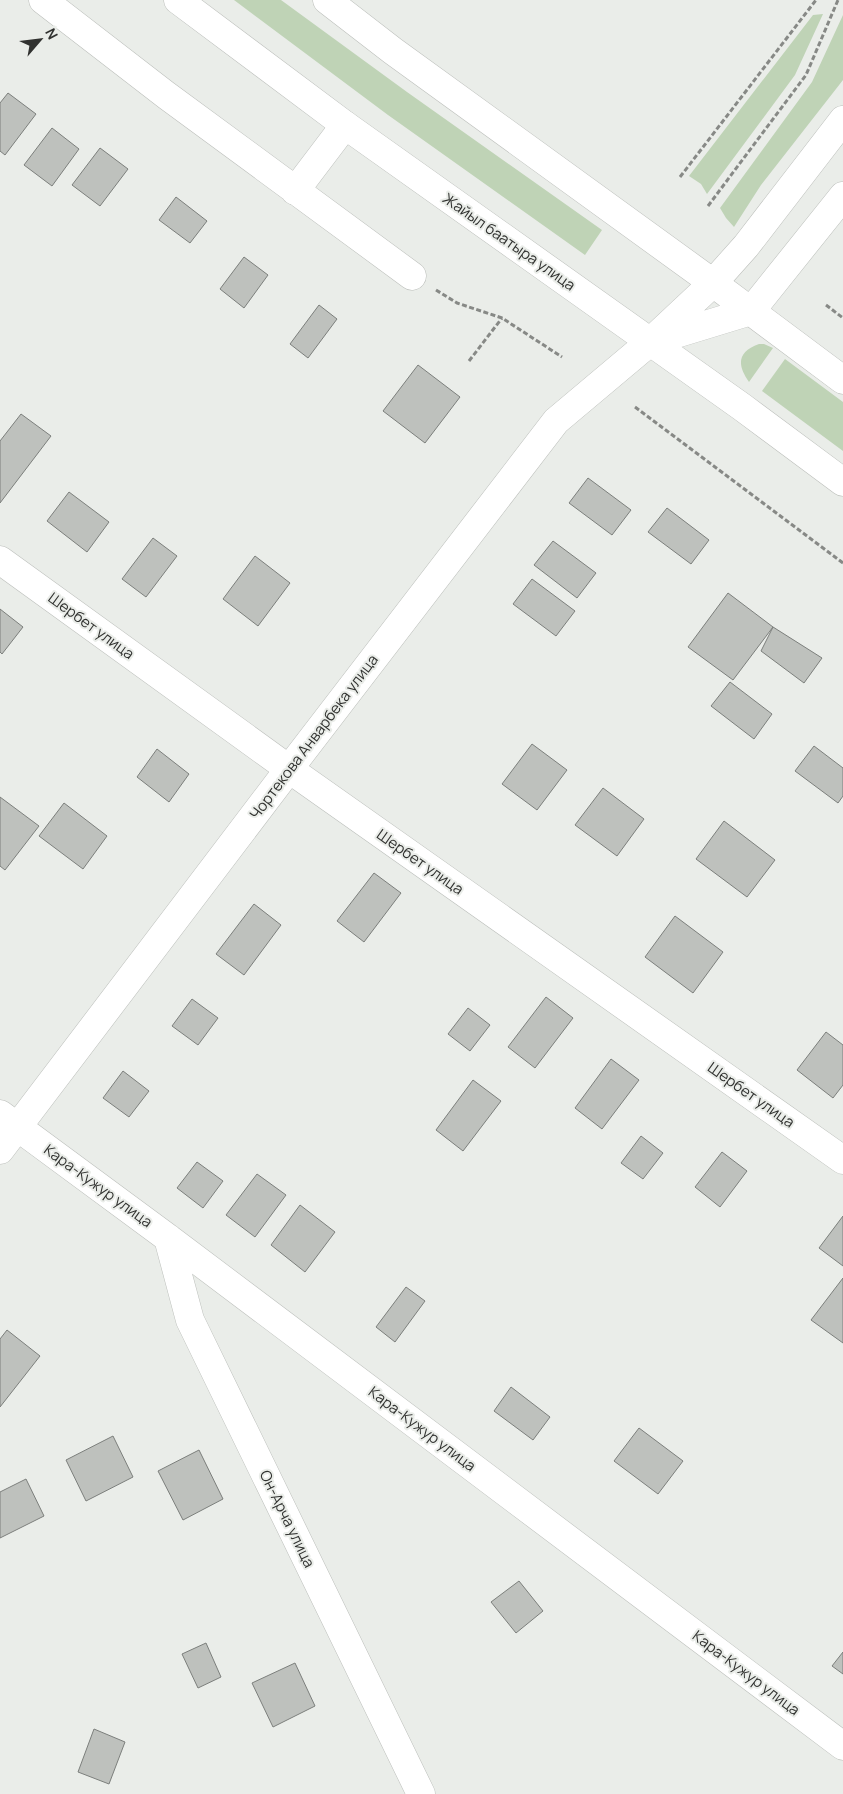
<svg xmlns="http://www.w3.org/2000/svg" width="843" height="1794" viewBox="0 0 843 1794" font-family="Manrope,sans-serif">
	<rect width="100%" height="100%" fill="#eaede9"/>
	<path fill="#bfd3b6" d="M234 0H281L407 92 602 230 585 255 388 115Z
		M823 14 795 75 707 194 701 184 689 176 813 15Z
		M843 15V80L761 185 734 227 726 218 720 208 812 82Z
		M759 344H764L773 348 749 382C737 365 737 352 759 344Z
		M785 359 843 402V451L762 391Z"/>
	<path fill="#bec1bd" stroke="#7c7f7c" d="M8 93 36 114 5 155 0 151V103Z
		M52 128 79 149 52 186 24 165Z
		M100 148 128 169 100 206 72 185Z
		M176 197 207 221 190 243 159 220Z
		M244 257 268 275 244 308 220 289Z
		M319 305 337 319 308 358 290 344Z
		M418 365 460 397 425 443 383 411Z
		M21 414 51 436 0 503V441Z
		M588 478 631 510 612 535 569 503Z
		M69 492 109 522 87 552 47 521Z
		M667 508 709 540 691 564 648 532Z
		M153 538 177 556 146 597 122 579Z
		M553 541 596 573 577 598 534 565Z
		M255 556 290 583 258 626 223 599Z
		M532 579 575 611 556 636 513 604Z
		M728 593 773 627 733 680 688 647Z
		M0 609 23 627 2 654 0 652Z
		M773 627 822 658 804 683 761 651Z
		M730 682 772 714 754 739 711 706Z
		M532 744 567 770 537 810 502 784Z
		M814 746 843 768V796L838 803 795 771Z
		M157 749 189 774 169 802 137 777Z
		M603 788 644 819 617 856 575 825Z
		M0 797 39 826 5 870 0 866Z
		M64 803 107 836 83 869 39 836Z
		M724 821 775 860 747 897 696 859Z
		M374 873 401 893 364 942 337 921Z
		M254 904 281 925 244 975 216 954Z
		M675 916 723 952 693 993 645 957Z
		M546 997 573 1018 535 1068 508 1047Z
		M192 999 218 1018 198 1045 172 1026Z
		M468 1008 490 1025 470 1051 448 1034Z
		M826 1032 843 1045V1085L833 1098 797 1070Z
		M611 1059 639 1080 602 1129 575 1108Z
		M123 1071 149 1091 129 1117 103 1098Z
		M473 1080 501 1101 463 1151 436 1130Z
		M641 1136 663 1153 643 1179 621 1163Z
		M722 1152 747 1171 720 1207 695 1187Z
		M197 1162 223 1181 203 1208 177 1188Z
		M257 1174 286 1195 255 1237 226 1215Z
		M300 1205 335 1232 305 1272 271 1245Z
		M843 1216V1266L819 1248Z
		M843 1278V1343L811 1320Z
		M406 1287 425 1301 395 1342 376 1327Z
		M7 1330 40 1356 0 1407V1339Z
		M511 1387 550 1417 533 1440 494 1411Z
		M639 1428 683 1461 658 1494 614 1461Z
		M113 1436 133 1477 86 1501 66 1460Z
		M199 1450 223 1499 183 1520 158 1471Z
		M26 1479 44 1516 0 1538V1492Z
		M519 1581 543 1611 516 1633 491 1602Z
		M206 1643 221 1677 198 1688 182 1654Z
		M843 1652V1674L832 1666Z
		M295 1663 315 1706 273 1727 252 1683Z
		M94 1729 125 1742 109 1784 78 1772Z"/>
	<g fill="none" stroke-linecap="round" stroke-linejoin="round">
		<defs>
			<path id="minor" d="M43 0 166 95 412 276
				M295 191 345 125
				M0 560 289 769 843 1160
				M0 1114 168 1238 843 1746
				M0 1150 289 769 556 421 650 342
				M168 1238 190 1320 421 1794"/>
			<path id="major" d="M178 0 345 125 742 407 843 482
				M327 0 393 51 713 283 843 380
				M656 340 751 311 843 196
				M650 342 713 283 746 246 843 120"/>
		</defs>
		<use href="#minor" stroke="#bcbfbb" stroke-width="29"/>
		<use href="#major" stroke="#bcbfbb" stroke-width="29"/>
		<path stroke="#878986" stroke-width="3" stroke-dasharray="5 2.5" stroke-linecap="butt" d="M680 177 816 0
			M708 206 806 75 838 0
			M436 290 457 303 502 318 562 357
			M826 305 843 318
			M469 361 502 318
			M635 407 843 563"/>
		<use href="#minor" stroke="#fff" stroke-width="28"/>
		<use href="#major" stroke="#fff" stroke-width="28"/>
	</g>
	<g text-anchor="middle" stroke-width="4" stroke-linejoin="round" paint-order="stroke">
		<g font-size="15" fill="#313230" stroke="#eaede9">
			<text transform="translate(509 242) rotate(35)" y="5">Жайыл баатыра улица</text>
			<text transform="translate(91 626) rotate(36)" y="5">Шербет улица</text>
			<text transform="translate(314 737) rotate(-53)" y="5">Чортекова Анварбека улица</text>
			<text transform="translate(420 862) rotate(35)" y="5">Шербет улица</text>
			<text transform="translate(751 1095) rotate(35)" y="5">Шербет улица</text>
			<text transform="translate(98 1186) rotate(36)" y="5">Кара-Кужур улица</text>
			<text transform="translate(422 1429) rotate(37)" y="5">Кара-Кужур улица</text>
			<text transform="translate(287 1519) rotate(64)" y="5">Он-Арча улица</text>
			<text transform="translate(746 1673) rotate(37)" y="5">Кара-Кужур улица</text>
		</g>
	</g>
	<g transform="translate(40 40) rotate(62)" stroke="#eaede9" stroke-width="4" paint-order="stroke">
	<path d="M0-4L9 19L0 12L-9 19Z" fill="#313230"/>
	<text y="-8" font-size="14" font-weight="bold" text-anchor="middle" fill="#313230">N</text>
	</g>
</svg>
